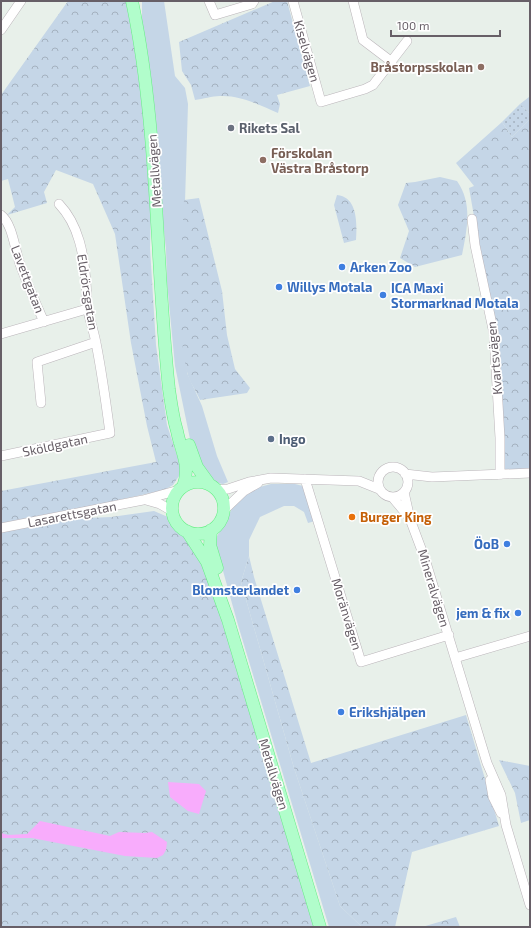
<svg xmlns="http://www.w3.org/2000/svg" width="531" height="928" viewBox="0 0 531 928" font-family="'Exo 2',sans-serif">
	<defs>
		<pattern id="forest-crowns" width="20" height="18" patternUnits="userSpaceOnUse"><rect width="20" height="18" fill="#c5d6e7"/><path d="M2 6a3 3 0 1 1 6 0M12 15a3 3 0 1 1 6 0" fill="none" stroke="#a4b1bf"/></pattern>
		<pattern id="park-dots" width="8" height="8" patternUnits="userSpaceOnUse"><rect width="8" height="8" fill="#c5d6e7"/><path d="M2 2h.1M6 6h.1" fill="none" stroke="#a4b1bf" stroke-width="1.8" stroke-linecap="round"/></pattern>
	</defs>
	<rect width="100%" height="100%" fill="#e8f0ea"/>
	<path fill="#c5d6e7" d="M142 1H164L175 76 185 88 188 104 185 202 187 373 202 406 217 456 228 482 223 484 217 483 212 478 196 456 190 439 175 366 167 282 166 249 153 133 142 48Z
		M271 484H295L303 486 315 521 308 523 304 512 294 506H284L260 517 249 540V556L241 582 294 768 340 906 362 927H329L238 625 215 542C218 533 221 530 225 522 236 499 245 490 271 484Z"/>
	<path fill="url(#forest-crowns)" d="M68 1H128L153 133 150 248 156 345 167 425 179 461 181 473 173 485 164 490 114 501 42 520 111 517 154 511 168 517 171 524 185 538 198 554 218 605 314 927H1V491L156 462 147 426 131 343 115 234 93 184 56 170 44 192 47 203 7 215 15 207 8 179 1 181V95Z
		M275 1H287L310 86 277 95 280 104 278 113C260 105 240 95 220 96 212 96 203 99 195 100L191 85 182 71 179 42Z
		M530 94V114L520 104 529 97Z
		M530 119V471L501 472 494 329 469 188 474 186 456 163 502 122 512 137Z
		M440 177 457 181C473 204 467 229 462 255L415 267 400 258 409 231 398 205 406 183 415 182Z
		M337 195C358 197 357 224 356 240L344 243 334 205Z
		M199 198 222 291 227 335 235 369 250 388 247 393 200 400C196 391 189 381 187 372 175 320 182 254 184 200Z
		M249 556 254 577 311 763 466 715 499 826 412 852 395 927H362L340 906 294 768 241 582Z
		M499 760 530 766V820L521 823 515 793Z
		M456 917 460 927H422Z"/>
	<path fill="url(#park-dots)" d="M520 104 530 114V119L512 137 502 122Z"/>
	<path fill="#f8acfc" d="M168 782 199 784 206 791 199 814 188 811 170 797Z
		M40 821 110 836 119 832 145 833 152 832 167 842 166 850 163 855 157 858 125 856 32 838H1V833L8 835 27 834Z"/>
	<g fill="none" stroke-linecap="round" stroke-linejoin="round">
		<defs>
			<path id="minor" d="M209 1 215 15 252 4 254 1
				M293 1 321 102 365 89 373 85 407 41
				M353 1 363 40 392 62
				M1 30 21 1
				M1 215C13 224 15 252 21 267 28 285 36 304 44 322
				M472 219 475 245 494 334 500 438V475
				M1 334 87 309
				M41 403 37 362 96 342
				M1 456 110 433C106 403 102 373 96 343 94 332 90 321 88 310 86 301 87 292 86 283 84 255 79 225 59 204
				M378 482a15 15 0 1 1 30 0a15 15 0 1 1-30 0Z
				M405 474 432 477 530 473
				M305 479 361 662 449 635
				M216 490 228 489 249 482 271 478 359 481 379 489
				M404 492 410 519 425 559 487 763 501 795 506 825 530 905
				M393 498 408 516
				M146 500 160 504 172 511
				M223 511 244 491 258 483
				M1 528 143 500 179 490
				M455 658 530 636
				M490 780 493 797 501 813"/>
			<path id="major" d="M132 1C159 129 155 260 169 389 171 403 173 418 177 431 181 452 191 465 183 487
				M189 445 197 467 210 485
				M172 508a26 26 0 1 1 52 0a26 26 0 1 1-52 0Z
				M211 530 210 545 217 568
				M187 531 207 562 228 620 320 927"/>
		</defs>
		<use href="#minor" stroke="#bbb5ba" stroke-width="10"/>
		<use href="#major" stroke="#64ee83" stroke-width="13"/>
		<use href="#minor" stroke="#fff" stroke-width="9"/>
		<use href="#major" stroke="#b1fdcb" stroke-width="12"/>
	</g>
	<g fill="#8d6e63" stroke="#fff" stroke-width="1.5">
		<circle cx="481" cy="67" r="4"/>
		<circle cx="263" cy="160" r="4"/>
	</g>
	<circle fill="#6b7280" stroke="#fff" stroke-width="1.5" cx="231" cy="128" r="4"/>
	<g fill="#3f7fe0" stroke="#fff" stroke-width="1.5">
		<circle cx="342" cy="267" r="4"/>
		<circle cx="279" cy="287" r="4"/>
		<circle cx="383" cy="295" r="4"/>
		<circle cx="507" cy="544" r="4"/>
		<circle cx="297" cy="590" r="4"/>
		<circle cx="518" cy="613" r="4"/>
		<circle cx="341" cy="712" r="4"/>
	</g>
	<circle fill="#5c6f8a" stroke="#fff" stroke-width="1.5" cx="271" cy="439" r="4"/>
	<circle fill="#e8710a" stroke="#fff" stroke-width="1.5" cx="352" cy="517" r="4"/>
	<g text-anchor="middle" stroke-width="3.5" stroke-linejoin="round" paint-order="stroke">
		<g font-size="13" fill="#675f67" stroke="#fff">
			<text transform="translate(307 51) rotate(74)" y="5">Kiselvägen</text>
			<text transform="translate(154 171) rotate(-94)" y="5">Metallvägen</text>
			<text transform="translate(28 279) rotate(69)" y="5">Lavettgatan</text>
			<text transform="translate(88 292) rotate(81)" y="5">Eldrörsgatan</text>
			<text transform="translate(494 358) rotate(-95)" y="5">Kvartsvägen</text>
			<text transform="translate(55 445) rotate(-12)" y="5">Sköldgatan</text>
			<text transform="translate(72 514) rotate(-11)" y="5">Lasarettsgatan</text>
			<text transform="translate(434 588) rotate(73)" y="5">Mineralvägen</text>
			<text transform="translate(347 614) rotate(73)" y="5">Moränvägen</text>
			<text transform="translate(274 774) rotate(73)" y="5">Metallvägen</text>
		</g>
		<g font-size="13" font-weight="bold" fill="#785e54" stroke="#fff" text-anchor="end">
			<text x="473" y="72">Bråstorpsskolan</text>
			<text x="271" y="158" text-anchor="start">Förskolan<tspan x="271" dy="15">Västra Bråstorp</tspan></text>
		</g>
		<g font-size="13" font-weight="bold" fill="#5b616d" stroke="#fff" text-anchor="start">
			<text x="239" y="133">Rikets Sal</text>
		</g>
		<g font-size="13" font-weight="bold" fill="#366cbe" stroke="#fff" text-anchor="start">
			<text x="350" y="272">Arken Zoo</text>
			<text x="287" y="292">Willys Motala</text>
			<text x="391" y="293">ICA Maxi<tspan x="391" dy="15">Stormarknad Motala</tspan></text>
			<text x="499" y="549" text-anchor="end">ÖoB</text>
			<text x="289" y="595" text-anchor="end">Blomsterlandet</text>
			<text x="510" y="618" text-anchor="end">jem &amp; fix</text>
			<text x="349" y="717">Erikshjälpen</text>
		</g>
		<g font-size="13" font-weight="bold" fill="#4e5e75" stroke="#fff" text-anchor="start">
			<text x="279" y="444">Ingo</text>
		</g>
		<g font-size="13" font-weight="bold" fill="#c56008" stroke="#fff" text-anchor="start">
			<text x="360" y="522">Burger King</text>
		</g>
	</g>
	<rect width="531" height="928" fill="none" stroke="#675f67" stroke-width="4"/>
	<path d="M391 30v6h109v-6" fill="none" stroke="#675f67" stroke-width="2"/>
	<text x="397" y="30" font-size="12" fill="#675f67" stroke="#ffffff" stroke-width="3" paint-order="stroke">100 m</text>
</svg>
